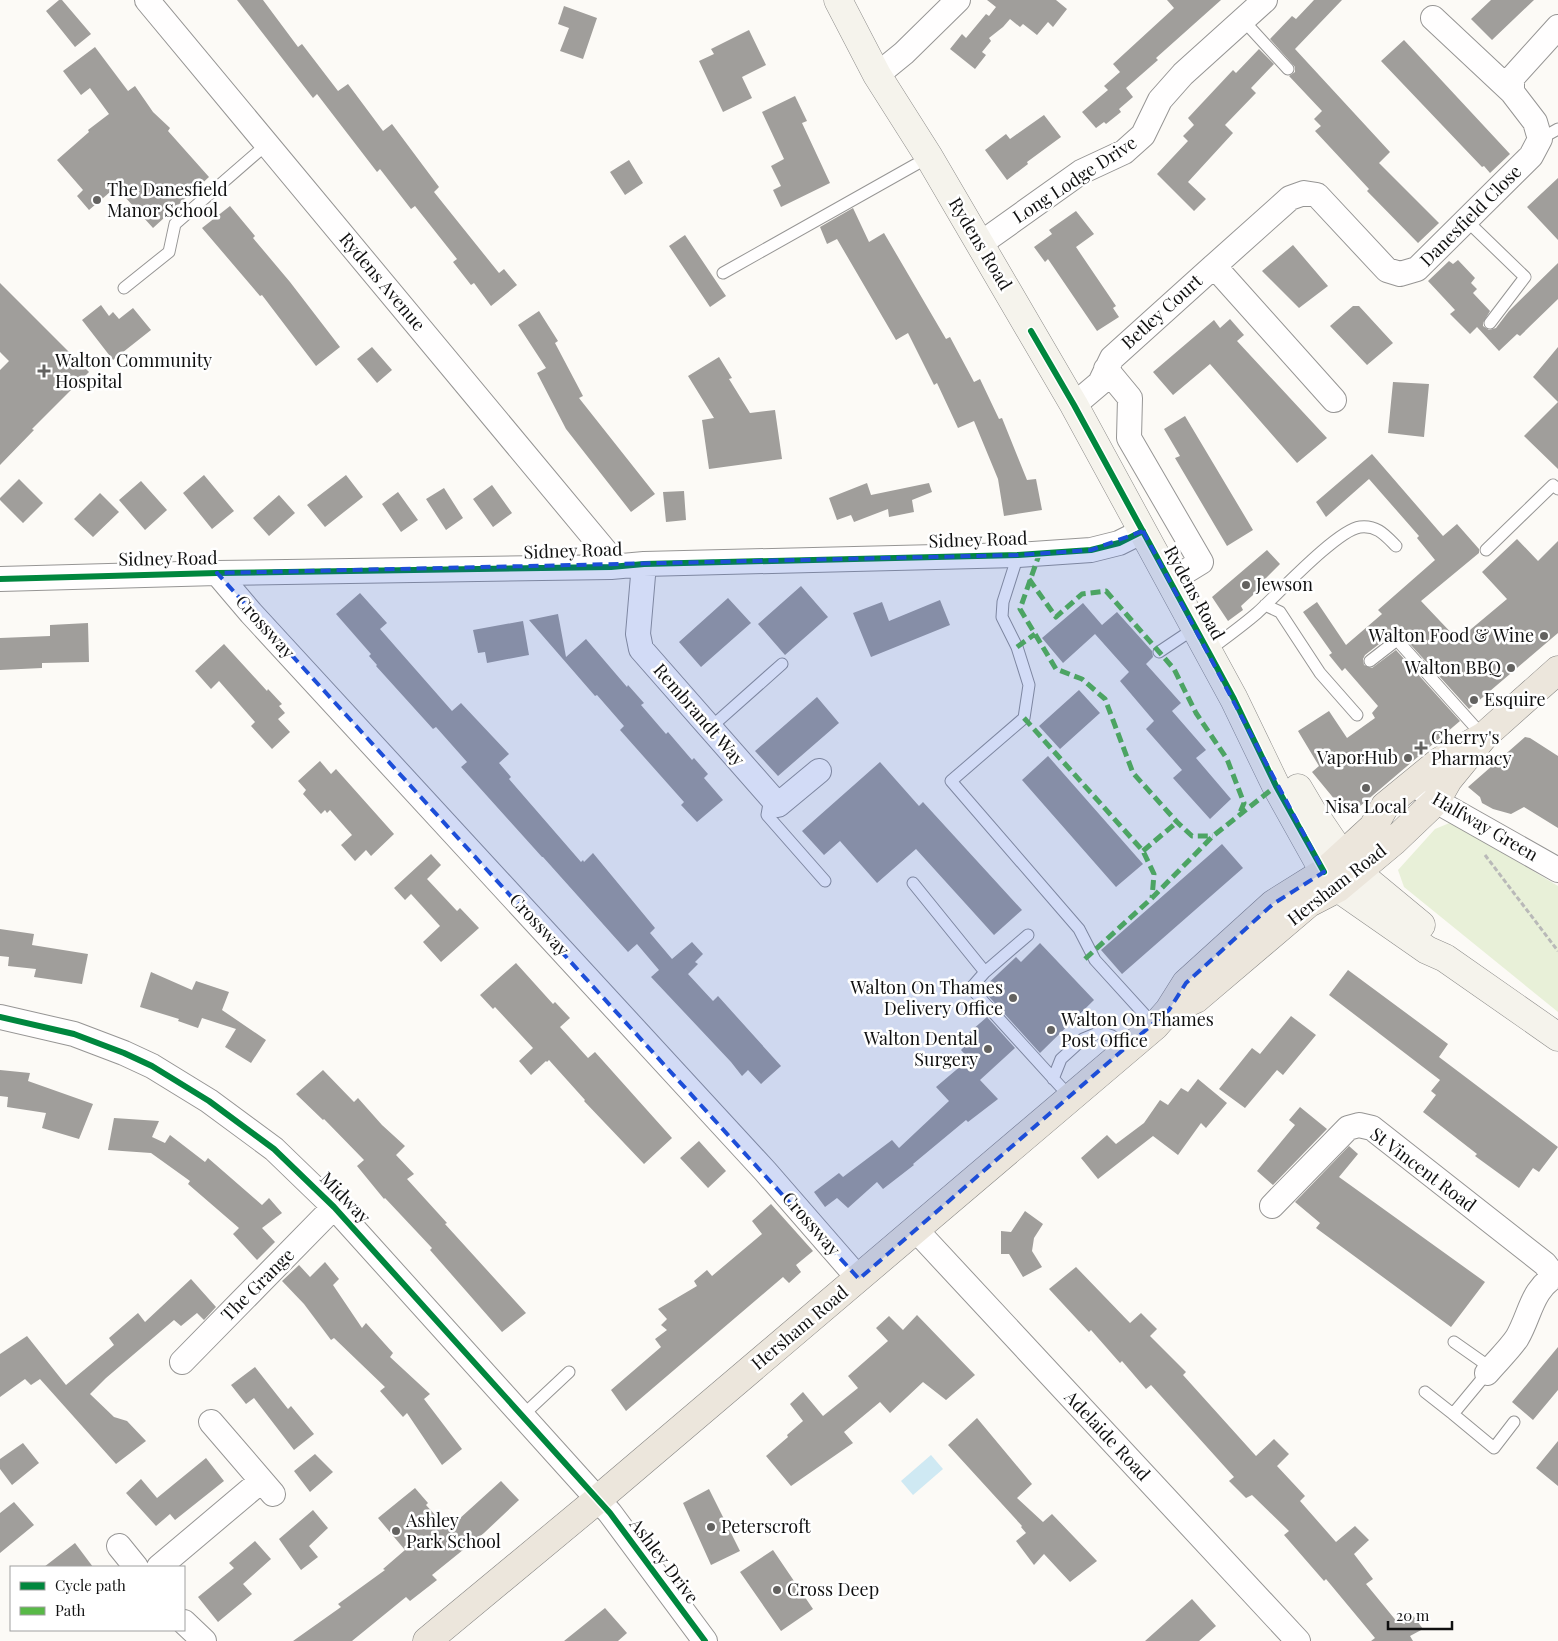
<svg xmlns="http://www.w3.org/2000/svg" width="1558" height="1641" viewBox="0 0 1558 1641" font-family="'Playfair Display',serif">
	<rect width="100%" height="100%" fill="#fcfaf6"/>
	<path fill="#e8f0d8" d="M1452 822 1558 886V1012L1404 887 1398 870 1435 829Z"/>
	<path fill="#cfe9f3" d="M931 1455 943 1469 913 1495 901 1481Z"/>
	<path fill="#a09e9b" d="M59 0H62L91 34 75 47 46 11Z
		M237 0H263L298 47 302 44 338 91 348 84 383 131 392 124 439 187 434 192 499 273 504 269 517 285 491 306 474 283 471 285 453 262 457 259 415 206 411 209 380 169 377 172 317 94 313 98Z
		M987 0H1056L1067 9 1053 27 1048 22 1037 35 1023 24 1020 27 1010 19 1003 27 989 38 991 41 982 52 986 55 975 69 950 49 962 34 966 38 986 14 989 16 996 7Z
		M1167 0H1221L1156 58 1158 60 1126 88 1133 97 1119 109 1121 112 1106 124 1104 122 1096 128 1082 112 1108 90 1104 86 1120 72 1113 64 1174 8Z
		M1314 0H1342L1295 49 1390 152 1379 163 1439 223 1418 243 1367 191 1369 189 1315 131 1321 126 1314 119 1322 111 1289 76 1295 72V67L1270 39 1292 16 1296 19Z
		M1491 0H1534L1492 40 1471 19Z
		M564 6 597 18 583 59 560 51 569 28 558 24Z
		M749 30 766 65 742 77 752 98 723 112 699 61 714 54 711 49Z
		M1404 40 1510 154 1490 173 1484 166 1482 167 1381 61Z
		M95 47 128 91 135 86 153 112 170 128 168 131 209 177 153 228 116 187 89 210 77 196 83 190 57 160 89 132 88 130 109 114 90 88 81 95 63 71Z
		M1259 49 1274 64 1251 88 1256 93 1225 125 1233 133 1188 182 1206 199 1194 211 1157 174 1188 141 1183 136 1194 125 1188 118 1233 70 1236 73Z
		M795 96 807 121 802 123 830 183 781 207 773 190 781 186 771 166 784 159 762 112Z
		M1044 115 1061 137 1027 162 1028 164 1007 180 985 150 1006 134 1010 139Z
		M629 160 643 183 625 195 610 172Z
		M1558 178V240L1527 207Z
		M230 206 255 236 253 238 290 282 340 347 316 366 262 295 260 296 202 228Z
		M853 208 869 242 884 233 946 339 950 337 974 382 980 379 999 419 1002 418 1027 480 1036 479 1042 510 1004 516 998 479 974 421 958 428 937 383 934 385 908 333 896 340 837 239 827 244 820 227Z
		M1076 211 1094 234 1076 247 1116 306 1113 308 1119 317 1097 331 1048 259 1045 262 1034 247 1052 234 1049 230Z
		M685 235 726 296 710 307 669 246Z
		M1293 245 1328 286 1299 308 1262 271Z
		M1458 260 1475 278 1471 283 1477 289 1473 293 1490 311 1483 323V326L1489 330 1496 328 1509 311 1558 263V299L1520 336 1517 334 1499 351 1477 327 1470 334 1450 314 1455 310 1428 281 1449 261 1453 264Z
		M0 283 89 372 32 429 34 430 0 465V370L9 361 0 352Z
		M101 305 109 316 113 312 119 319 133 308 151 330 113 360 82 320Z
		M1353 306H1359L1393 343 1367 365 1330 326Z
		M539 311 558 341 555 343 583 396 579 398 655 494 631 512 566 429 537 373 546 368 518 325Z
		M1230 319 1244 335 1237 341 1327 438 1297 463 1210 364 1173 395 1153 372 1214 320 1220 328Z
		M372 347 392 370 377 383 357 359Z
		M1558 347V469L1524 436 1558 402 1533 377Z
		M719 357 732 378 729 379 750 413 775 410 782 459 709 469 702 420 714 418 688 376Z
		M1393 382 1429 384 1424 437 1388 433Z
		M1185 416 1253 530 1227 546 1175 458 1180 456 1164 429Z
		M1372 454 1443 536 1457 524 1479 549V553L1421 601 1458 640 1507 599 1482 572 1517 539 1538 561 1558 541V633L1469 709 1400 633 1392 634 1365 655 1363 659 1364 665 1372 668 1396 650 1460 721 1352 813 1345 812 1312 772 1319 766 1298 731 1329 711 1347 738 1375 718 1372 713 1378 706 1345 668 1342 671 1329 655 1332 653 1303 612 1317 602 1346 645 1382 614 1378 610 1435 560 1417 538 1419 536 1369 479 1326 517 1316 502Z
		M204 475 234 511 212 529 183 493Z
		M346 475 363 497 325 527 307 505Z
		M19 479 43 503 23 523 0 500V498Z
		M141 481 167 510 145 530 119 500Z
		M867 483 871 495 929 483 932 492 912 500 914 512 889 517 888 509 854 522 851 515 837 520 829 498Z
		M492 485 512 513 493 527 473 499Z
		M444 488 463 518 446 530 426 499Z
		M684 491 686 520 666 522 663 492Z
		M398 492 418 520 401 532 382 504Z
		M100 493 119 512 93 537 74 519Z
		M279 495 295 513 269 536 253 518Z
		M1267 550 1280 564 1262 582 1265 584 1241 606 1243 610 1228 621 1212 597Z
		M801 586 828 617 785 655 758 624Z
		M360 593 387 623 380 629 452 711 461 703 509 754 499 763 511 777 509 779 581 862 583 860 584 862 593 853 655 928 650 933 672 959 692 942 703 954 695 962 698 964 688 974 713 1001 718 996 781 1066 761 1084 748 1070 742 1076 731 1062 651 977 659 970 637 944 628 952 543 857H542L461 767 467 762 436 727 433 729 376 666 377 665 369 656 371 654 336 614Z
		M728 598 751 623 701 667 679 642Z
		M940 600 950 625 871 657 853 613 882 602 889 621Z
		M1083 603 1102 625 1117 612 1152 651 1153 657 1146 664 1181 703 1172 711 1206 750 1196 758 1231 799 1210 819 1173 778 1182 770 1146 729 1154 721 1120 681 1129 672 1095 634 1063 663 1042 638Z
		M558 614 566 657 586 639 627 687 628 685 644 703 641 705 666 734 668 732 692 760 694 758 708 774 704 778 723 800 697 822 681 805 684 802 620 730 624 726 597 695 595 696 529 620Z
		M523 621 529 655 487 663 485 652 478 653 473 630Z
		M88 623 89 662 42 663V668L0 670V638L50 636V625Z
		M224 644 267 691 268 689 282 704 279 706 285 713 278 719 290 732 272 749 251 726 255 722 219 681 211 689 195 671Z
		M1079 690 1100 713 1060 749 1039 726Z
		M817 697 839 723 778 776 755 751Z
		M1525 737 1530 738 1558 756V828L1524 807 1511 814 1493 809 1482 803 1480 797 1468 787Z
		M1048 756 1143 864 1116 887 1022 780Z
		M320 761 331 774 336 769 394 834 371 856 366 850 355 861 341 845 352 835 330 810 327 813 325 810 321 814 303 794 306 790 298 781Z
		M880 762 919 806 923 802 1022 910 994 935 916 849 877 883 840 841 824 855 802 831Z
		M1222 844 1243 868 1122 974 1101 950Z
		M431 854 441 865 427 879 457 911 460 908 479 928 441 962 423 942 440 926 411 894 405 900 394 888Z
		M0 929 34 934 32 945 88 954 82 984 34 977 36 969 8 966 9 957 0 956Z
		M1040 943 1094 1000 1040 1053 982 989 1016 957 1021 962Z
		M516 963 553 1004 555 1002 570 1018 560 1027 588 1058 595 1052 672 1138 644 1164 584 1101 585 1100 549 1060 547 1062 546 1061 531 1075 519 1061 533 1048 495 1007 493 1009 480 995Z
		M1348 970 1448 1044 1439 1057 1558 1147 1539 1172 1533 1168 1519 1188 1475 1156 1477 1154 1423 1112 1436 1095 1431 1091 1440 1080 1329 995Z
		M151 972 192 990 196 981 229 992 222 1010 266 1040 251 1063 225 1047 236 1029 202 1018 198 1028 178 1021 179 1019 140 1007Z
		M1291 1016 1316 1035 1283 1075 1277 1070 1245 1108 1219 1089 1252 1048 1260 1054Z
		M987 1017 1015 1048 980 1080 998 1099 968 1122 966 1120 913 1164 914 1165 883 1189 877 1182 848 1208 837 1198 825 1207 814 1192 839 1173 843 1177 892 1140 899 1148 949 1101 936 1087 969 1059 961 1050 969 1042 964 1037Z
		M0 1070 30 1073 28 1081 93 1104 79 1139 42 1128 46 1113 7 1107 8 1097 0 1096Z
		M323 1070 354 1102 358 1098 382 1125 405 1146 396 1155 414 1174 407 1179 447 1223 445 1224 526 1313 502 1332 430 1250 432 1248 385 1198 384 1199 357 1166 364 1160 324 1119 323 1120 296 1094Z
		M1198 1079 1227 1103 1206 1128 1201 1123 1178 1155 1153 1136 1098 1179 1081 1158 1107 1135 1116 1144 1144 1123 1160 1100 1168 1105 1181 1088 1188 1092Z
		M1300 1107 1327 1129 1273 1185 1257 1171 1295 1125 1289 1120Z
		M114 1118 159 1121 152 1137 165 1143 170 1135 205 1162 208 1158 262 1205 269 1198 282 1213 262 1228 275 1242 257 1260 233 1234 239 1228 188 1184 190 1181 151 1153 108 1150Z
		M699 1141 726 1171 708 1188 680 1158Z
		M1349 1146 1358 1154 1339 1177 1485 1282 1451 1327 1316 1228 1320 1223 1295 1202Z
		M771 1204 813 1251 796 1265 801 1272 789 1283 783 1277 626 1411 611 1390 661 1347 655 1339 667 1330 661 1325 667 1319 658 1309 697 1286 694 1281 707 1270 712 1276 762 1234 752 1221Z
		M1025 1211 1043 1224 1034 1238 1032 1251 1042 1267 1023 1277 1009 1254H1001V1231L1011 1232Z
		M325 1262 339 1279 333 1285 362 1328 366 1323 393 1353 390 1357 430 1394 424 1399 462 1449 442 1465 407 1413 403 1417 380 1391 385 1387 334 1338 331 1340 304 1304 282 1281 299 1265 310 1277Z
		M1076 1267 1130 1323 1141 1313 1157 1329 1150 1336 1186 1372 1183 1375 1256 1456 1274 1439 1289 1454 1277 1466 1305 1496 1300 1501 1336 1542 1355 1526 1369 1540 1354 1554 1373 1579 1366 1584 1398 1623 1411 1613 1423 1629 1410 1636 1413 1641H1371L1375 1638 1326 1579 1324 1581 1284 1535 1289 1531 1252 1495 1246 1498 1229 1481 1234 1477 1151 1385 1146 1389 1122 1361 1120 1363 1091 1330 1089 1332 1049 1289Z
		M191 1279 216 1307 204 1320 197 1313 181 1326 174 1320 106 1378 90 1394 114 1417 127 1421 146 1441 116 1464 40 1379 31 1385 25 1379 0 1397V1354L27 1336 66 1385 114 1345 109 1338 138 1313 145 1322Z
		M917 1315 975 1375 946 1400 923 1382 890 1413 880 1402 844 1432 853 1443 791 1486 766 1456 788 1437 787 1435 803 1421 790 1404 803 1392 823 1416 858 1388 848 1376 888 1341 876 1328 889 1316 903 1330Z
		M1558 1347V1390L1533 1420 1512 1402Z
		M255 1367 288 1409 291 1406 314 1434 294 1450 254 1398 246 1404 231 1385Z
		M977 1418 1032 1484 1017 1498 1043 1522 1052 1514 1097 1561 1070 1582 1044 1554 1034 1565 1016 1541 1026 1533 1021 1527 1022 1526 948 1445Z
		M1558 1441V1486L1536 1468Z
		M23 1443 39 1463 12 1485 0 1469V1459Z
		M315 1454 333 1472 310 1492 294 1471Z
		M206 1458 224 1481 175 1520 170 1514 156 1526 126 1493 141 1479 157 1498Z
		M501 1481 519 1500 484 1533 432 1575 437 1580 410 1601 406 1597 352 1641H293L341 1607 338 1604 385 1570 383 1569 405 1550 378 1518 415 1488 428 1503 426 1505 448 1529Z
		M709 1489 740 1551 711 1565 683 1503Z
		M14 1502 34 1525 0 1553V1513Z
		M313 1510 328 1528 309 1546 318 1557 301 1570 279 1539Z
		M255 1541 271 1559 243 1584 252 1594 218 1622 198 1597 234 1568 229 1563Z
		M75 1543 93 1567H44Z
		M773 1550 813 1609 781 1631 740 1572Z
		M1192 1599 1216 1626 1199 1641H1145Z
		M605 1608 627 1633 618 1641H564Z"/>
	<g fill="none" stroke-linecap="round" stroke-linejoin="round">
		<defs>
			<path id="lane" d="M1243 20 1288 69
				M1540 139 1558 129
				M1466 220 1525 277 1490 323
				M723 273 929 157
				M124 288 169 252 175 224 267 144
				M1486 550 1553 485 1558 489
				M1018 555 1003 602 1002 617 1017 647 1029 685 1024 718 951 781 1079 929 1095 960 1155 1026
				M1265 605 1280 612 1320 673 1357 715
				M1208 651C1225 638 1242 626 1257 613 1278 594 1337 530 1360 527 1377 525 1385 535 1396 546
				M1159 652 1195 628
				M1370 661 1397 640 1483 736
				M710 728 782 664
				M770 798 767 815 825 881
				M913 883 985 972 971 988 1070 1097
				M985 972 1028 935
				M1053 1079 1061 1059 1083 1039 1100 1032 1112 1036 1130 1047
				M1454 1342 1491 1368
				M1487 1373 1453 1414 1494 1448 1514 1422
				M1425 1392 1453 1414
				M522 1416 569 1372"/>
			<path id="street" d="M147 0 606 552 611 567
				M1433 18 1512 92
				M877 75 904 53 958 0
				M980 244 1081 172 1124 152 1143 135 1160 100 1183 74 1265 0
				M1214 266 1290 198 1304 193 1317 195 1387 270 1400 274 1417 269 1531 156 1540 139 1535 122 1512 92V78L1558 27
				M1106 369 1130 398 1129 438 1201 562 1170 581
				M1074 405 1100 383 1112 358 1214 266 1334 400
				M644 564 638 634 641 649 778 805 819 771
				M217 573 251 613 765 1171 859 1279
				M0 579 217 573 611 567 644 564 1018 555 1091 550 1119 543 1143 531
				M1421 789 1436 801 1558 870
				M0 1017 74 1034 124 1053 152 1066 209 1101 274 1149 334 1207 610 1513 705 1641
				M1272 1206 1348 1128 1359 1125 1372 1128 1545 1264 1554 1276
				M916 1230 1298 1641
				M182 1362 334 1207
				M1487 1373C1496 1362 1509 1350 1517 1338 1531 1314 1531 1289 1558 1274
				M211 1422 273 1494
				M119 1546 136 1567
				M159 1567 261 1481
				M184 1622 204 1641"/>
			<path id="secondary" d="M838 0 877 75 929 157 1074 405 1234 699 1276 786 1324 872
				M1298 788 1317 820 1319 821 1342 855
				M1357 872 1421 925
				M1338 888 1427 950 1445 958 1558 1037"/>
			<path id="primary" d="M1180 1006 1196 999 1309 903 1338 888 1393 842 1436 801 1448 780 1484 736 1558 670
				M427 1641 597 1500 1155 1026 1169 1010 1186 983 1273 904 1324 872 1373 827 1385 806 1440 761 1484 736"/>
		</defs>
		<use href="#lane" stroke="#969594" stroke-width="13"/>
		<use href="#street" stroke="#969594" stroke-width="26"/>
		<use href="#secondary" stroke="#8d8c8a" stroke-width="29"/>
		<use href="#primary" stroke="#848381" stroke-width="29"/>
		<path stroke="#b9b9b8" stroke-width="3" stroke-dasharray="5 2.5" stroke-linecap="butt" d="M1485 855 1558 951"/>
		<use href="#lane" stroke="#fffefe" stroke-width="11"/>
		<use href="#street" stroke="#fffefe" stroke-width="24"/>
		<use href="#secondary" stroke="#f5f3ec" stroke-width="28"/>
		<use href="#primary" stroke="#ece6dc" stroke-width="28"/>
		<path stroke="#58b947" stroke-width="5" stroke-dasharray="10 5" stroke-linecap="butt" d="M1040 552 1020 609 1056 669 1082 679 1105 699 1133 773 1177 822 1192 836H1213
			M1029 579 1056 617 1082 594 1106 591 1174 669 1196 713 1227 759 1244 803 1239 815
			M1017 647 1035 634
			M1024 718 1143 851 1154 874 1152 898
			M1143 851 1177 822
			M1085 959 1152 898 1213 836 1276 786"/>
		<defs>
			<path id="cycleway" d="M1031 331 1074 405 1208 651 1234 699 1276 786 1324 872
				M0 579 217 573 611 567 644 564 1018 555 1091 550 1119 543 1143 531
				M0 1017 74 1034 124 1053 152 1066 209 1101 274 1149 334 1207 610 1513 705 1641"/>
		</defs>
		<use href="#cycleway" stroke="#fff" stroke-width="9"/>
		<use href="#cycleway" stroke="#00873e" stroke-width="6"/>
	</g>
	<path fill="#1d4ed8" fill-opacity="0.2" stroke="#1d4ed8" stroke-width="4" stroke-dasharray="10 6" stroke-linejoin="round" d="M1143 531 1324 872 1273 904 1186 983 1169 1010 859 1279 217 573 1018 555 1091 550Z"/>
	<g fill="#636260" stroke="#fff" stroke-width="2">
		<circle cx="97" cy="200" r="5"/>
		<path d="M41.5 363.5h5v5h5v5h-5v5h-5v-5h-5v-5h5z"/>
		<circle cx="1246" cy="585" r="5"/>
		<circle cx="1544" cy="636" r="5"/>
		<circle cx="1511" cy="668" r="5"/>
		<circle cx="1474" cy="700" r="5"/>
		<path d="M1418.5 740.5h5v5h5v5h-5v5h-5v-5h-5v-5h5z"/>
		<circle cx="1408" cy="758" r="5"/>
		<circle cx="1366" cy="788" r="5"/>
		<circle cx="1013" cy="998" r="5"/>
		<circle cx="1051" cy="1030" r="5"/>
		<circle cx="988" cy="1049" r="5"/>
		<circle cx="711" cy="1527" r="5"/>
		<circle cx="396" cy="1531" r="5"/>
		<circle cx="777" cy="1590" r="5"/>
	</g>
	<g text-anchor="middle" stroke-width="5" stroke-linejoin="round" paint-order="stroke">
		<g font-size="18" fill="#101010" stroke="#fff">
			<text transform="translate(1075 180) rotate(-33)" y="6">Long Lodge Drive</text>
			<text transform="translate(1471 216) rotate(-45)" y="6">Danesfield Close</text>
			<text transform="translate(980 244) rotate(59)" y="6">Rydens Road</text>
			<text transform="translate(382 282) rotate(50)" y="6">Rydens Avenue</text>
			<text transform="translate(1162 312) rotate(-42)" y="6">Betley Court</text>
			<text transform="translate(978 540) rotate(-2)" y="6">Sidney Road</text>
			<text transform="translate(573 551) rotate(-2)" y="6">Sidney Road</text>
			<text transform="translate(168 559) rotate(-1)" y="6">Sidney Road</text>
			<text transform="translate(1194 593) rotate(61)" y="6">Rydens Road</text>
			<text transform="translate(265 627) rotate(48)" y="6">Crossway</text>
			<text transform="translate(699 715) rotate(49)" y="6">Rembrandt Way</text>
			<text transform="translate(1485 827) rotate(30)" y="6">Halfway Green</text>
			<text transform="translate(1337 885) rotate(-38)" y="6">Hersham Road</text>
			<text transform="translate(539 925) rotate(47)" y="6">Crossway</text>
			<text transform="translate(1423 1170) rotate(37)" y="6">St Vincent Road</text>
			<text transform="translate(345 1198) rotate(46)" y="6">Midway</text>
			<text transform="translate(811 1224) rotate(49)" y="6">Crossway</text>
			<text transform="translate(258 1285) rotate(-45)" y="6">The Grange</text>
			<text transform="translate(800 1328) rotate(-40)" y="6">Hersham Road</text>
			<text transform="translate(1107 1436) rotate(47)" y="6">Adelaide Road</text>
			<text transform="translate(664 1561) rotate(53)" y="6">Ashley Drive</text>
		</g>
		<g font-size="18" fill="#101010" stroke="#fff" text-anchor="start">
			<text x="107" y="196">The Danesfield<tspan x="107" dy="21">Manor School</tspan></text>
			<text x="55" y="367">Walton Community<tspan x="55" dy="21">Hospital</tspan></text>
			<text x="1256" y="591">Jewson</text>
			<text x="1534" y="642" text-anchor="end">Walton Food &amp; Wine</text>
			<text x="1501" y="674" text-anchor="end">Walton BBQ</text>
			<text x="1484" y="706">Esquire</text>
			<text x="1431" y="744">Cherry's<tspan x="1431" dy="21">Pharmacy</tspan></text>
			<text x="1398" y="764" text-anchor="end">VaporHub</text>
			<text x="1366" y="813" text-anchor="middle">Nisa Local</text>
			<text x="1003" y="994" text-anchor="end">Walton On Thames<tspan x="1003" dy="21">Delivery Office</tspan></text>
			<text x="1061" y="1026">Walton On Thames<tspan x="1061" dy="21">Post Office</tspan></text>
			<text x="978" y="1045" text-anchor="end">Walton Dental<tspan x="978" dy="21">Surgery</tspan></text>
			<text x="406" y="1527">Ashley<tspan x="406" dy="21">Park School</tspan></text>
			<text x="721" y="1533">Peterscroft</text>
			<text x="787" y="1596">Cross Deep</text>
		</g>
	</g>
	<rect x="10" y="1566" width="175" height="65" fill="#ffffff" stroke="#9f9f9f"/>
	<rect x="20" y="1582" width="25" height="8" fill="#00873e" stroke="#9f9f9f"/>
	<text x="55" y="1591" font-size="15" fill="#101010">Cycle path</text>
	<rect x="20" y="1607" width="25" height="8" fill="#58b947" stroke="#9f9f9f"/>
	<text x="55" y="1616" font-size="15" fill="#101010">Path</text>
	<path d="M1388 1621v8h64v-8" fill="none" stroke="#101010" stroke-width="2.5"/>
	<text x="1396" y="1621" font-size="15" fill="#101010" stroke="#ffffff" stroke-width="4" paint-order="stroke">20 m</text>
</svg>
